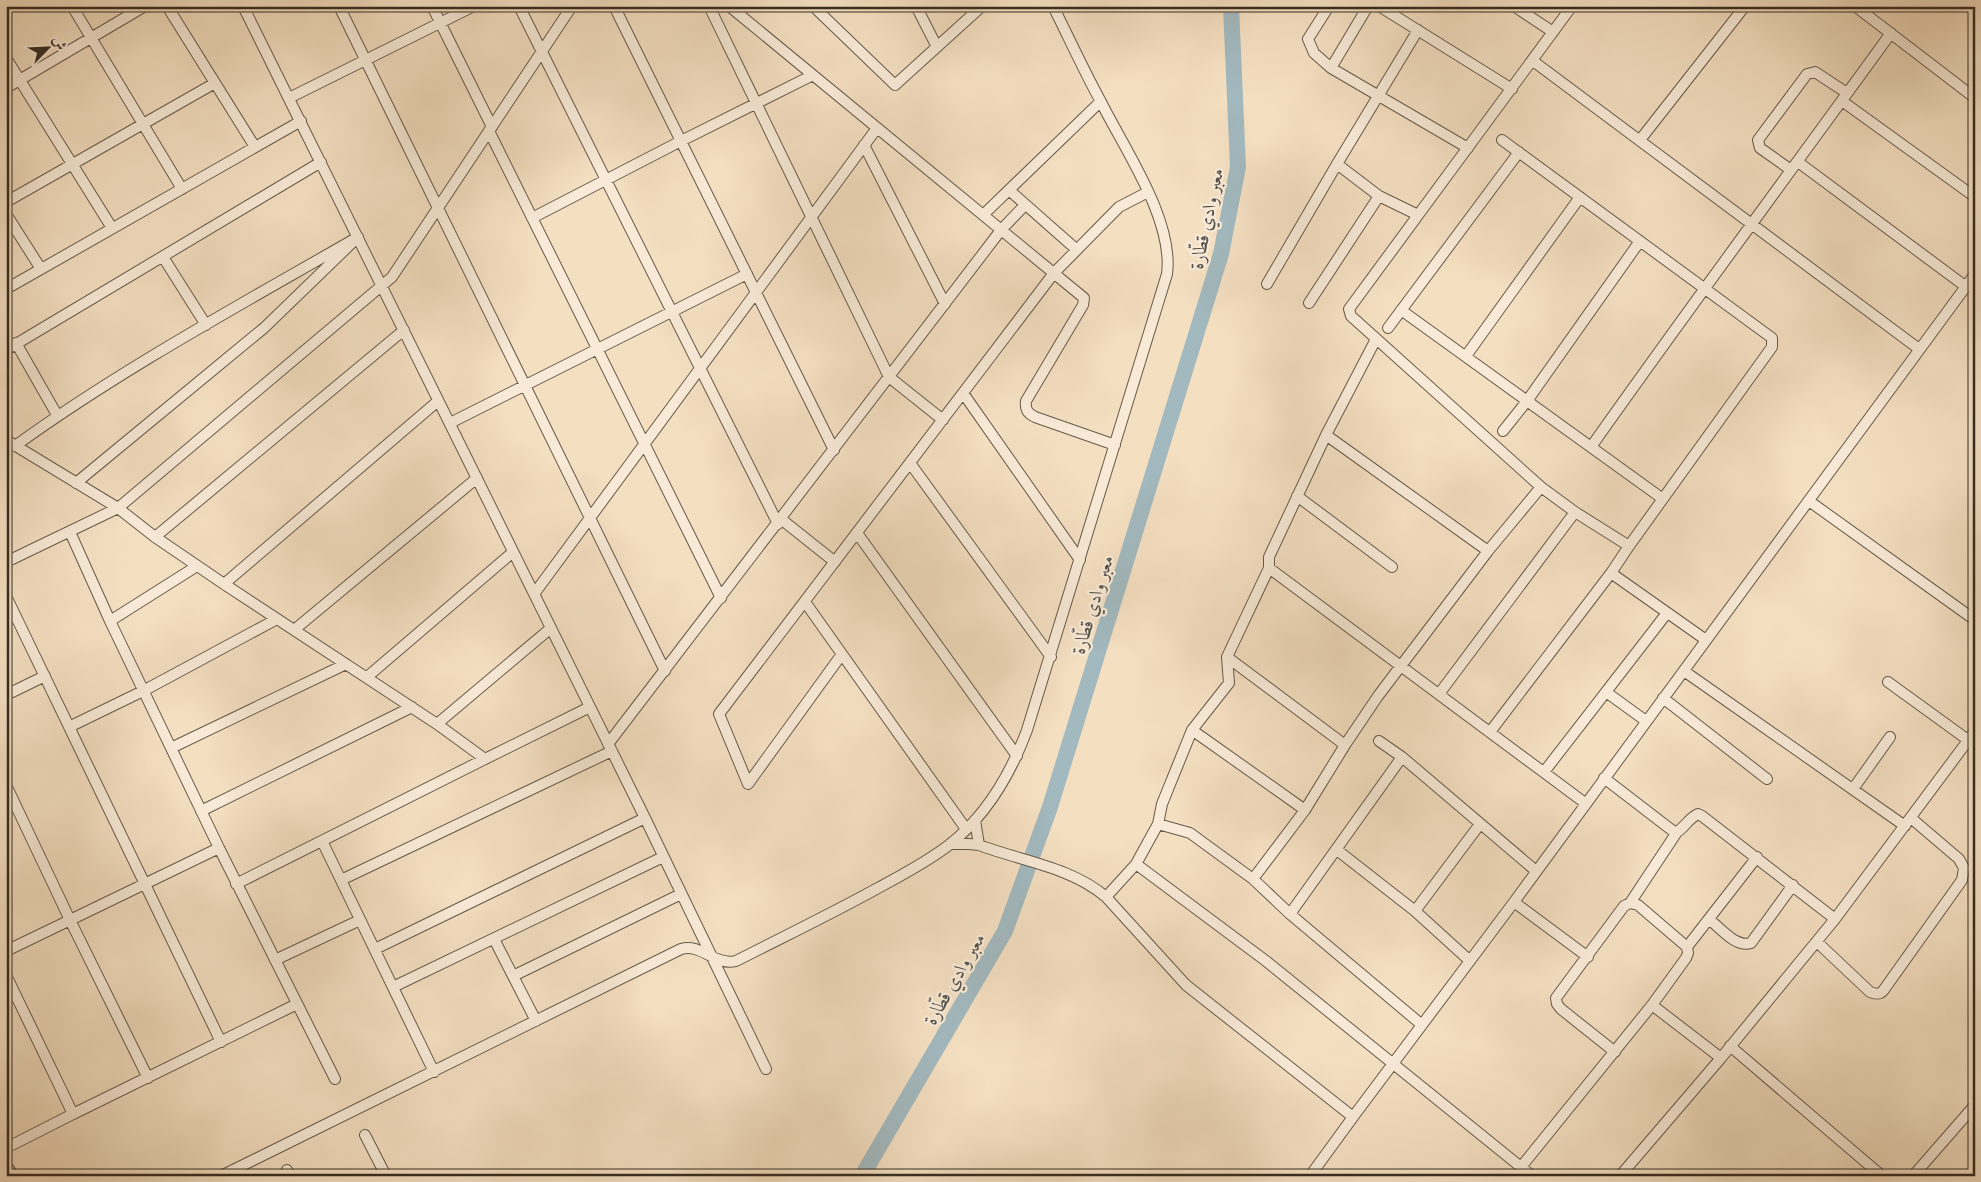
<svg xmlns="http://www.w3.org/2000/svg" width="1981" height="1182" viewBox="0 0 1981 1182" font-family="'IM FELL English',Amiri,serif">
	<rect width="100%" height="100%" fill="#f4dfc1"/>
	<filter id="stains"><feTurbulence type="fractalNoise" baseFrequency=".004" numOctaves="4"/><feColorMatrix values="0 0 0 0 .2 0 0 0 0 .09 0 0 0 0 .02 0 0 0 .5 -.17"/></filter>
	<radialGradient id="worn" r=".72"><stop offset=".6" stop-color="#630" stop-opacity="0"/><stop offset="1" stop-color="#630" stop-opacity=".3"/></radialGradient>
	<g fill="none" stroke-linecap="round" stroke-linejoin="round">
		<path stroke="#a2b9bf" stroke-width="16" d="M862 1176 1005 931 1050 807 1221 254 1238 167 1231 6"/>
		<defs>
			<path id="street" d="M72 6 182 189
				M167 6 255 147
				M243 6 645 818 766 1069
				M339 6 665 671
				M432 6 492 127
				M519 6 778 524
				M614 6 834 450
				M709 6 889 377 943 420
				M729 6 1084 298 1083 305 1026 401C1025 409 1027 413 1035 417L1115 445
				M813 6 895 85 982 6
				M916 6 937 47
				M1329 6 1308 39 1314 53 1331 68 1468 148
				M1379 6 1512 89
				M1514 6 1553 32
				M1855 6 1975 98
				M6 58 112 228
				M1533 61 1919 349
				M1331 68 1368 6
				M6 88 145 6
				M289 98 474 6
				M1842 101 1975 197
				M489 131 721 598
				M1502 140 1772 338V347L1629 546
				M1640 140 1745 6
				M864 145 945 304
				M1798 162 1965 286
				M1337 164 1379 196 1418 215
				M1791 170 1760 148 1758 140 1807 74 1815 72 1847 93
				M1009 190 1077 250
				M6 202 215 83
				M6 214 41 269
				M983 215 1100 102
				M532 218 681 141 813 75
				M163 257 206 325
				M1267 284 1337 164 1418 30
				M6 289 301 121
				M1309 303 1379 196
				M1401 310 1663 499
				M1388 328 1519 152
				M1376 339 1326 435 1269 557V568L1585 803
				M16 343 57 415
				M6 350 321 162
				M1466 356 1580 197
				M963 393 1080 560
				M450 423 747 274
				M1503 431 1527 401 1640 241
				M1326 435 1488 551
				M6 440 118 508 155 537 224 584 437 724 485 759 590 707
				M15 446C123 368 242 304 358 237L264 328 76 483
				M1591 447C1689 308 1791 171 1891 33
				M910 463 1051 657
				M1297 496 1392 567
				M1809 501 1975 620
				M781 519 835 562
				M70 532 110 621
				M857 533 1017 756
				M155 537 404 330
				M6 562 118 508 392 277 572 6
				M1611 573 1706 640
				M224 584 438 401
				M534 594 877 128
				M6 596 221 1042
				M805 602 966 829
				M294 630 477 478
				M842 654 748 784 719 714 1054 273 1119 207 1148 192
				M1227 657 1345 745
				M1684 671 1905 826
				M367 677 513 552
				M1888 682 1968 740
				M1606 692 1646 721
				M1439 694 1575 512
				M6 695 45 676
				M1663 698 1767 779
				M437 724 551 628
				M69 727 143 691 277 619
				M1192 730 1305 810
				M1490 732 1611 573 1629 546 1575 512 1541 487 1351 316 1349 309 1572 6
				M1379 741 1402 757 1536 871
				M608 744 1001 230 1025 205
				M171 748 346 664
				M1544 772 1667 613
				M1604 778 1673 831 1677 832C1685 827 1689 818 1698 814L1702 816 1835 919
				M6 785 70 920 148 1078
				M1853 789 1890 737
				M201 811 412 707
				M975 820 979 845
				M1158 824 1190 833 1253 879 1290 914 1422 1025
				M322 841 434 1072
				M950 844H969L979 845C1021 861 1071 867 1106 897L1186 985 1353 1117 1514 902 1975 274
				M219 848 335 1079
				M1337 850 1415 911 1470 961
				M1136 864 1266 961 1532 1176
				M1253 879 1305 810 1345 745 1378 696 1488 551 1541 487
				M341 880 612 751
				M236 884 485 759
				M1106 897 1136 864 1158 824 1162 804 1192 730 1229 683 1227 657 1269 568
				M1514 902 1588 957
				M1630 903 1638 905 1687 947
				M1415 911 1480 824
				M1290 914 1402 757
				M1709 919C1720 928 1736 948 1751 943L1793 885
				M494 939 536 1021
				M1817 942 1870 992C1875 994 1879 995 1883 991L1962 880 1964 868 1959 859 1911 818
				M375 949 645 818
				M6 951 219 848 110 621 197 566
				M275 960 360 920
				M6 975 73 1114 297 1004
				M513 976 681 894
				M393 987 663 857
				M1730 1046 1882 1176
				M1615 1052 1561 1009 1557 1004 1556 998 1624 906 1630 903 1677 832
				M1721 1058 1835 919 1975 731
				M365 1135 386 1176
				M6 1148 73 1114
				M1521 1167 1652 1005 1686 958 1688 953 1687 947 1757 857
				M287 1170 290 1176
				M221 1176 681 949C701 943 715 966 736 961 783 937 831 914 878 888 902 875 927 862 949 845 986 816 1011 773 1027 730L1167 274C1174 220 1125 150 1101 102 1084 71 1069 38 1053 6
				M1310 1176 1353 1117
				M1620 1176 1721 1058 1652 1005
				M1913 1176 1975 1105"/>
			<path id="secondary" d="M6 1169 10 1176"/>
		</defs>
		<use href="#street" stroke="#665a4a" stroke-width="12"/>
		<use href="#secondary" stroke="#372d23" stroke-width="17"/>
		<use href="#street" stroke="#f8ead7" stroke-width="10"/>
		<use href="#secondary" stroke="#f8ead7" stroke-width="15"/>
	</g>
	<g text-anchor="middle" stroke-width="4.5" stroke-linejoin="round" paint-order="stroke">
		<g font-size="19" font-style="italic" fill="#52504a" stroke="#f8ead7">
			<text transform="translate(1206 218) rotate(-78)" y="7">معبر وادي قطّارة</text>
			<text transform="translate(1092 604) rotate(-73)" y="7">معبر وادي قطّارة</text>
			<text transform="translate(954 978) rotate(-60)" y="7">معبر وادي قطّارة</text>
		</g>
	</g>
	<rect width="1981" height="1182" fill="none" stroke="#f4dfc1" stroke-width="25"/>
	<rect x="8" y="8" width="1966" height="1167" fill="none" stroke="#372d23" stroke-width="2.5"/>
	<rect x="12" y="12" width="1956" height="1157" fill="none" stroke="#372d23"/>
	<g transform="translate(48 48) rotate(66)" stroke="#f8ead7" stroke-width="4" paint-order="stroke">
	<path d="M0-4L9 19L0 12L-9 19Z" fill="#372d23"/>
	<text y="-8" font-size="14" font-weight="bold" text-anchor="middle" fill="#372d23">ش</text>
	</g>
	<rect width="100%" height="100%" filter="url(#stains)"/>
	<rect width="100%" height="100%" fill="url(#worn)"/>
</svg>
